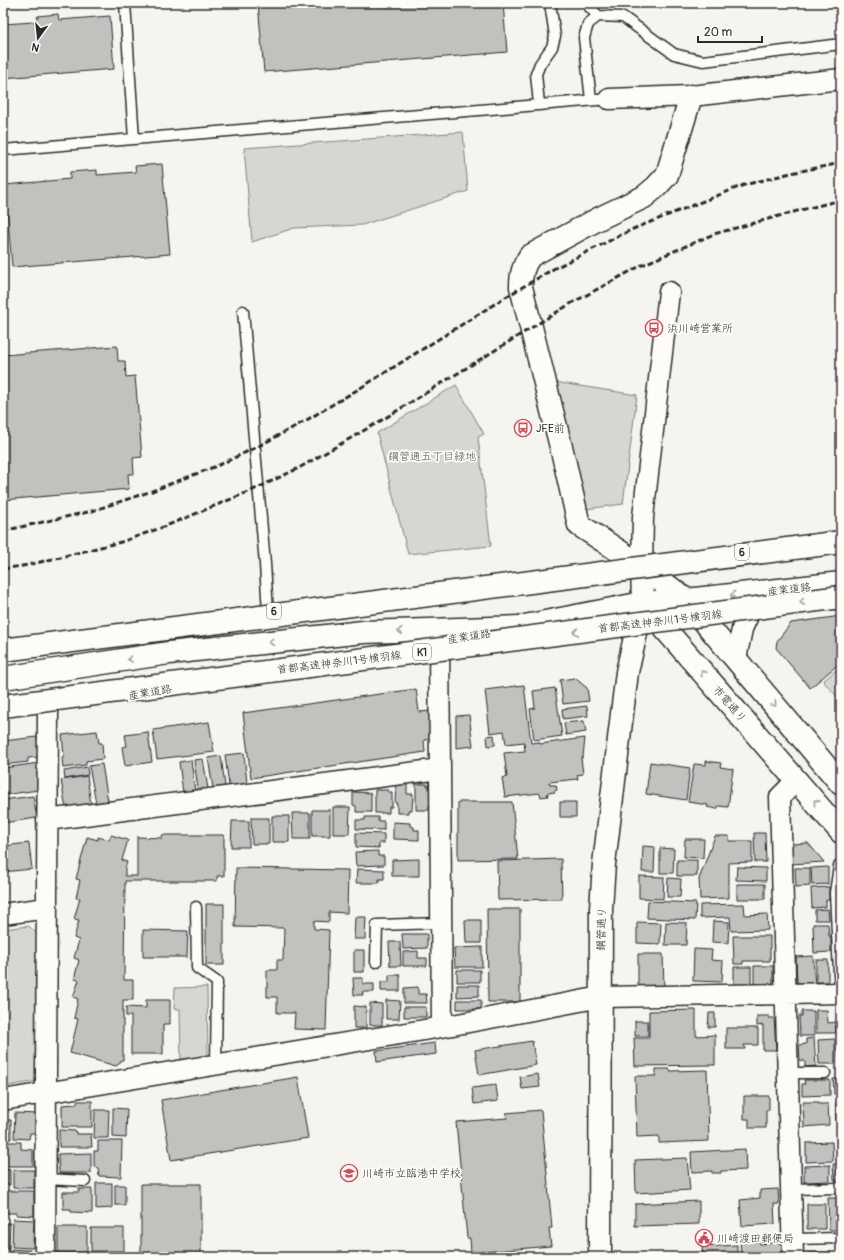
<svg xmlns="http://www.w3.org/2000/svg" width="844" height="1260" viewBox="0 0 844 1260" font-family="Pangolin,'Klee One',sans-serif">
	<rect width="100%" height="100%" fill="#f5f4ef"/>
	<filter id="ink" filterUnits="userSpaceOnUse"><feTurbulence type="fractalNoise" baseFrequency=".025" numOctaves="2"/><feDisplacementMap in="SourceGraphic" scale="8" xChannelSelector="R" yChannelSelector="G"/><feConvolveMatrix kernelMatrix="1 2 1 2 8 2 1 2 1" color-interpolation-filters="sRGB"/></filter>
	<g filter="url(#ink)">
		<path fill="#d7d6d2" stroke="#81807e" d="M463 132 468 191 362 225 294 228 252 242 244 148Z
			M554 382 637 395 623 504 586 509Z
			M456 385 484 434 478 437 491 546 408 554 377 433Z
			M841 666V701L823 681Z
			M29 926 39 936 37 1081 3 1087V929Z
			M207 987 208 1060 181 1065 180 1009H174L175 988Z"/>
		<path fill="#c2c1be" stroke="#2b2b2b" d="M258 3H503L507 52 264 72Z
			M58 14 59 20 110 16 114 69 3 78V24L34 22 38 16Z
			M162 164 170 254 12 267 5 185 70 179V172L97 170V175L136 172 135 166Z
			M117 346 118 361H125L126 377 135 376 142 457 133 458 134 474H128L129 489 3 500V355Z
			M841 616V662L810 688 776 648 777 641 791 623Z
			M575 678 587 688 589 701 563 704 560 680Z
			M524 685 531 743 539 742 540 744 585 738 583 757 581 758 583 774 577 775 578 779 549 782 550 785H556L557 790 554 791 555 792 547 793 548 796 541 797 540 793 505 797 502 778 507 777 504 753 525 751 524 742 506 744 504 731 490 733 485 690Z
			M555 688 562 736 534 740 530 709 535 708 533 691Z
			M416 689 419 712 431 711 430 739 424 740 425 752 251 778 243 713Z
			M587 706 588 716 563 719 562 709Z
			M469 715 473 746 456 748V716Z
			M584 721 586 732 566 735 564 723Z
			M209 722 214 752 157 759 153 730Z
			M97 731 99 743H102L103 759 86 761V765L63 768 62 757 64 756 62 735Z
			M148 732 152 762 125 766 122 747 127 746 125 735Z
			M494 735 495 745 488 746 487 736Z
			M37 737 40 757 28 758V762L3 765V741Z
			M244 753 247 784 229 786 225 755Z
			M221 756 225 786 213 788 208 758Z
			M203 759 208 789 198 790 194 760Z
			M191 760 195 791 183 793 179 762Z
			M706 761 721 763 720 767 733 769 728 807 718 806 717 809 707 807 708 805 688 802 694 764 706 765Z
			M650 762 690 768 686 800 646 794Z
			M39 763 38 790 4 795 3 768Z
			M102 764 108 801 96 803 89 766Z
			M87 767 88 775 65 779 64 771Z
			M87 776 91 805 66 809 61 780Z
			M396 784 407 785V794H413L412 810H408V813H397V803H395Z
			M416 784H427V786H431V805H429V810H416Z
			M375 790H388V792H392V807H389V813H375Z
			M353 792 371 793V812H356V806L353 805Z
			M33 796 37 818 3 823V800Z
			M458 802H512L518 859 458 860Z
			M560 802H576V817H560Z
			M333 807H350L349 834H333Z
			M312 810H330V836H312Z
			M292 813H310V839H293Z
			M272 816H289V842H272Z
			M365 817H378V821H384V830L356 829V820H365Z
			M251 818H269V844H252Z
			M232 821H249V847H231Z
			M393 822 410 823V826L414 827V830H419V840L393 839Z
			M356 833 384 834V843H379V848L356 847Z
			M754 833H765L766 862H755Z
			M111 835 128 840 122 860 127 862 125 869V876H137V837L162 838V835H224V876H217V881H125L124 980H133V1000H123V1060H121L119 1064 116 1066 70 1053 78 1019 74 1018 78 999 73 997 79 980 74 979 79 960 74 958 79 940 74 938 79 920 74 919 80 898H76L80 880 76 879 87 837 98 840V837L109 840Z
			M715 836H729V841H752V862L729 863V898L700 899 699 879Z
			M685 839H704L703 858 684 857Z
			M29 843 32 869 3 872V846Z
			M808 843 824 862 791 864 790 844Z
			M643 846 655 847 654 872H642Z
			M660 848 674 849 673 873H660Z
			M378 851V856H384V865L356 866 355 852Z
			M419 859V876H392V860Z
			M561 859 562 899 498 900 497 861Z
			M677 860H697V876H677Z
			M737 867 766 868V881L736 880Z
			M828 867V884L812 885 811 868Z
			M236 868 348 870 347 913 329 912V922L314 921V929L329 930 326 1030 294 1029 295 1013H277V997H267V970H277V960H283L284 928 235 927Z
			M795 868H810V886L796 887Z
			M357 869 384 870V879H379V883H356Z
			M639 876 664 877 663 899 639 898Z
			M668 878 681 879 680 897H667Z
			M737 884H765V899H737Z
			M829 887V900H826V907L812 908 811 888Z
			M648 901 696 903 695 920 647 918Z
			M206 904H224V965H206Z
			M744 904 745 915 767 914 768 930 731 931 730 917 700 918V905Z
			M487 909H520V1002H488Z
			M828 909 829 920H815V910Z
			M355 917H366L365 939H354Z
			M465 920H481V943H466Z
			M713 921 729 922 728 943 712 942Z
			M637 922 661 923 660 944 637 943Z
			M666 922 687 923 686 945H665Z
			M813 924H828L829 936H831V952L814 953Z
			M143 930 188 931 187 957H143Z
			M402 934H427V948L403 949Z
			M733 936H770V961H743V964H734Z
			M389 942H400L401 966H390Z
			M482 947V967H455L454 948Z
			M694 949 712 950 711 960 723 961 722 982 693 981Z
			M354 950H364V972H354Z
			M418 951V958H427V966H403V952Z
			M638 954H663L664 989H638Z
			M813 956 815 987 803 988V983H797L796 957Z
			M816 960H828V982H816Z
			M754 966H773V983L769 988 754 987Z
			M734 967H751V989H734Z
			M457 970H480V982H457Z
			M389 975H400V991H381V982H389Z
			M353 978H363V984H374V992H362L363 995H354Z
			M457 985H479V996L457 997Z
			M418 987V994H426L427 1003H404V988Z
			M146 1000H170V1024H163V1054H131V1016H126V1007L146 1008Z
			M386 1000 400 1001 399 1019H386Z
			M457 1000H481V1009H457Z
			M370 1003 382 1004V1025H370Z
			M354 1006 366 1007V1028H354Z
			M404 1007H426V1017H404Z
			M696 1010V1036L715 1035V1065L635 1066 634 1038H649V1011Z
			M816 1010H827L828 1023 836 1022V1033H816Z
			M802 1011H814V1036H800L799 1016H802Z
			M709 1013H715V1027H708Z
			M757 1016H769V1018H774L776 1050H763V1025L757 1026Z
			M635 1021H648V1036H635Z
			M726 1028H758V1045H744L745 1049H726Z
			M814 1038 816 1066 805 1067V1061H800L799 1045 806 1044V1039Z
			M835 1039V1064H819L818 1040Z
			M532 1041 536 1065 479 1075 475 1050Z
			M435 1043 436 1054 377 1062 376 1051Z
			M841 1046V1067H839L838 1047Z
			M656 1069H670V1071L707 1070 709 1141 659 1143V1136L637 1137 635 1076H656Z
			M538 1074 540 1087 522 1089 520 1077Z
			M298 1077 308 1138 171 1160 161 1100Z
			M833 1079H841V1094H834Z
			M804 1080H830V1095L802 1096V1084H805Z
			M496 1085 498 1101 474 1104 472 1088Z
			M744 1096H769V1110H766V1128H749V1119H744Z
			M77 1101H92V1127H62V1105L77 1104Z
			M803 1102H819V1104H828L829 1125 804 1127Z
			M841 1102V1120H836V1103Z
			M113 1108 127 1109 126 1138 113 1137Z
			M95 1110H109L108 1138H94Z
			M541 1110 552 1228H549L551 1246 471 1253 470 1238H467L456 1122 507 1118 506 1113Z
			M15 1113 37 1114 36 1133H30L29 1139 14 1138Z
			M3 1120H11V1139H3Z
			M59 1130 76 1131V1134H91L92 1147H59Z
			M836 1139H841V1160L837 1161Z
			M98 1141H122L121 1177 99 1176 98 1168 94 1167V1151H98Z
			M3 1142H21V1149L33 1150V1166H3Z
			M832 1142 833 1161 806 1162V1143Z
			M745 1149 746 1170 721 1171V1173H712V1171L692 1172 691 1152Z
			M91 1153V1173H59L58 1154Z
			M687 1158 690 1190 636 1193 635 1160Z
			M833 1164H841V1180H834Z
			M830 1165V1181L804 1182V1166Z
			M3 1169 10 1170V1185L4 1184V1188H3Z
			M13 1170H34V1188H13Z
			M96 1183H112V1208L96 1209Z
			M141 1184H201V1257H141Z
			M115 1185H125V1205H115Z
			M79 1189H92V1213L71 1212V1209H63V1192H79Z
			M778 1189 779 1204H774L775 1224 742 1226 740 1200 760 1198V1190Z
			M5 1191H34V1216L16 1215V1213H5Z
			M828 1198H841V1230H829Z
			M699 1201V1224L635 1226V1204Z
			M807 1204H825V1229H807Z
			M13 1219 34 1220 33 1248 12 1247Z
			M3 1223H10L9 1248H3Z
			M58 1227H87V1252L58 1253Z
			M91 1228H124V1251H91Z
			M755 1235 756 1240 760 1239V1244L782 1242 783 1257H741L740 1240H743V1236Z
			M737 1245V1257H703L702 1247Z
			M3 1249 30 1250V1257H3Z
			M830 1252V1257H809L808 1253Z
			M835 1254H841V1257H835Z"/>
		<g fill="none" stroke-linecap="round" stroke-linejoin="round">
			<defs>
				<path id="service" d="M125 3 134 139
					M586 3 598 16 623 17 674 54 703 61 841 44
					M591 100 584 38 588 24 598 16
					M539 104 536 74 540 64 552 47 555 36 550 3
					M3 150 609 99
					M243 311 265 564 268 612
					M196 907 197 968 217 982 216 1065
					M376 962 377 925 441 923
					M840 993 835 893 839 866 841 864
					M787 1073H825
					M45 1179 85 1181
					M791 1189 841 1188
					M793 1239 841 1238"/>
				<path id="minor" d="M609 99 691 96 841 79
					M642 566 643 517 669 292
					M439 640 442 1027
					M736 659 742 629 750 611 761 598
					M47 820 440 769
					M3 914 47 908
					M3 1100 442 1027 601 997 841 993
					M45 1257 48 710
					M793 1257 780 797 797 780"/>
				<path id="tertiary" d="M691 96 667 175 656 187 644 197 600 218 530 256C523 266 521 274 521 287L564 459 579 525 642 566 686 600 841 784
					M646 607 841 832
					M600 1257 601 909 604 864 627 672 643 603 642 566"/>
				<path id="primary" d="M504 630 643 603 686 600 841 583"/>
				<path id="motorway" d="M3 678 169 653 363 632 523 627"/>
			</defs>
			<use href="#service" stroke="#2b2b2b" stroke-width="13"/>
			<use href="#minor" stroke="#2b2b2b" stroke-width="23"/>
			<use href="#tertiary" stroke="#2b2b2b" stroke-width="25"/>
			<use href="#primary" stroke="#2b2b2b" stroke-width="25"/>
			<use href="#motorway" stroke="#2b2b2b" stroke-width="25"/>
			<use href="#service" stroke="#fdfcf7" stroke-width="10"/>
			<use href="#minor" stroke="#fdfcf7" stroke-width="20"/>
			<use href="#tertiary" stroke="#fdfcf7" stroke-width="22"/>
			<use href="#primary" stroke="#fdfcf7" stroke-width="22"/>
			<use href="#motorway" stroke="#fdfcf7" stroke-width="22"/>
			<path stroke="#2b2b2b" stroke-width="3" stroke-dasharray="6 3" stroke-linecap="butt" d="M3 531 92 511 152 491 219 465 257 447 305 421 362 387 509 295 555 268 633 229 744 185 791 173 841 163
				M3 569 28 565 121 542 166 526 253 490 299 468 382 420 570 304 642 265 714 234 801 210 841 200"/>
			<defs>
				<path id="motorway-bridge" d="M3 650 841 542
					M3 706 841 597"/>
			</defs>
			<use href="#motorway-bridge" stroke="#2b2b2b" stroke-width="25" stroke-linecap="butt"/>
			<use href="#motorway-bridge" stroke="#fdfcf7" stroke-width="22"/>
		</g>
		<defs><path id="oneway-chevron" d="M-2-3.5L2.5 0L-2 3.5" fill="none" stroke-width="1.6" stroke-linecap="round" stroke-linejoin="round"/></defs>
		<g stroke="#9e9e9b">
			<use href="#oneway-chevron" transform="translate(733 595) rotate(174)"/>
			<use href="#oneway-chevron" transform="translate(802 602) rotate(173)"/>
			<use href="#oneway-chevron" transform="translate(400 631) rotate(178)"/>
			<use href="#oneway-chevron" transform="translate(576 632) rotate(173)"/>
			<use href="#oneway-chevron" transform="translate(271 642) rotate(174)"/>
			<use href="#oneway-chevron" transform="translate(130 659) rotate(171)"/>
			<use href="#oneway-chevron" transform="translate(703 673) rotate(-131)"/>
			<use href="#oneway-chevron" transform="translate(774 704) rotate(50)"/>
			<use href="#oneway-chevron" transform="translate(816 802) rotate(-130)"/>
		</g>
	</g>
	<defs>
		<symbol id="bus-ring" viewBox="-11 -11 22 22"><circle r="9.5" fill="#fdfcf7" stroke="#d1495b" stroke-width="1.5"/><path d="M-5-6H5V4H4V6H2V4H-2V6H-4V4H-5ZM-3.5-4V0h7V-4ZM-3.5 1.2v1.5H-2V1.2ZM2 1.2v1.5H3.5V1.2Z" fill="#d1495b"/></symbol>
		<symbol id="school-ring" viewBox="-11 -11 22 22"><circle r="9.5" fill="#fdfcf7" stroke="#d1495b" stroke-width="1.5"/><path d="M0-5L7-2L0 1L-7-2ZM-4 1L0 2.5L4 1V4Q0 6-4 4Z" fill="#d1495b"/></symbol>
		<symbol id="civic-ring" viewBox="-11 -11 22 22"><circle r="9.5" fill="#fdfcf7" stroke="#d1495b" stroke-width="1.5"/><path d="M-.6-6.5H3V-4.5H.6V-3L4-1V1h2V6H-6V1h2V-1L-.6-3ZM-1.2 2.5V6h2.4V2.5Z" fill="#d1495b"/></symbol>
	</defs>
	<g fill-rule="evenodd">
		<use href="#bus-ring" x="644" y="318" width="20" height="20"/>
		<use href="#bus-ring" x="513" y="418" width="20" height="20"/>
		<use href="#school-ring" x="339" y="1163" width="20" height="20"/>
		<use href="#civic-ring" x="694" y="1228" width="20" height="20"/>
	</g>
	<g text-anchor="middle" stroke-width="3.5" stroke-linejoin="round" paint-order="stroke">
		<g fill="#fdfcf7" stroke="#6a6a68" stroke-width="1">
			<rect x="735" y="544" width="14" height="16" rx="3"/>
			<rect x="267" y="603" width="14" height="16" rx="3"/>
			<rect x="413" y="644" width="18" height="16" rx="3"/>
		</g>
		<g font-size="10" font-weight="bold" fill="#2b2b2b">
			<text x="742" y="556">6</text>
			<text x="274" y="615">6</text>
			<text x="422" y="656">K1</text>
		</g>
		<g font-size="11" fill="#2b2b2b" stroke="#fdfcf7" text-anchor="start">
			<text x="667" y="332">浜川崎営業所</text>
			<text x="536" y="432">JFE前</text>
			<text x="362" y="1177">川崎市立臨港中学校</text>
			<text x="717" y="1242">川崎渡田郵便局</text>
		</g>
		<g font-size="11" fill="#565655" stroke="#fdfcf7">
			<text x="432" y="460">鋼管通五丁目緑地</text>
		</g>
		<g font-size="11" fill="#2b2b2b" stroke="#fdfcf7">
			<text transform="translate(789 589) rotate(-7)" y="4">産業道路</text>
			<text transform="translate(660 621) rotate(-7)" y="4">首都高速神奈川1号横羽線</text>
			<text transform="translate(469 636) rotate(-9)" y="4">産業道路</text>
			<text transform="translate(339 662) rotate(-7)" y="4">首都高速神奈川1号横羽線</text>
			<text transform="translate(150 692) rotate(-10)" y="4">産業道路</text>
			<text transform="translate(730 704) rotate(49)" y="4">市電通り</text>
			<text transform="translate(601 929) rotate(-89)" y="4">鋼管通り</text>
		</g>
	</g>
	<rect width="844" height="1260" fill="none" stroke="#fdfcf7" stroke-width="16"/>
	<rect x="8" y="8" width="828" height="1244" fill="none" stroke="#2b2b2b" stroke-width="1.5" filter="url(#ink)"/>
	<g transform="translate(38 38) rotate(195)" stroke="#fdfcf7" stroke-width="3" paint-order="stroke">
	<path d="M0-3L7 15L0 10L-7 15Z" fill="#2b2b2b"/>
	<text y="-6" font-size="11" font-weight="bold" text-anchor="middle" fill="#2b2b2b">N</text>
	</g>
	<path d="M698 36v6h64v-6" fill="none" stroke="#2b2b2b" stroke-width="2"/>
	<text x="704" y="36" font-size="12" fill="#2b2b2b" stroke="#fdfcf7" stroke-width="3" paint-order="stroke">20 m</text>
</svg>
